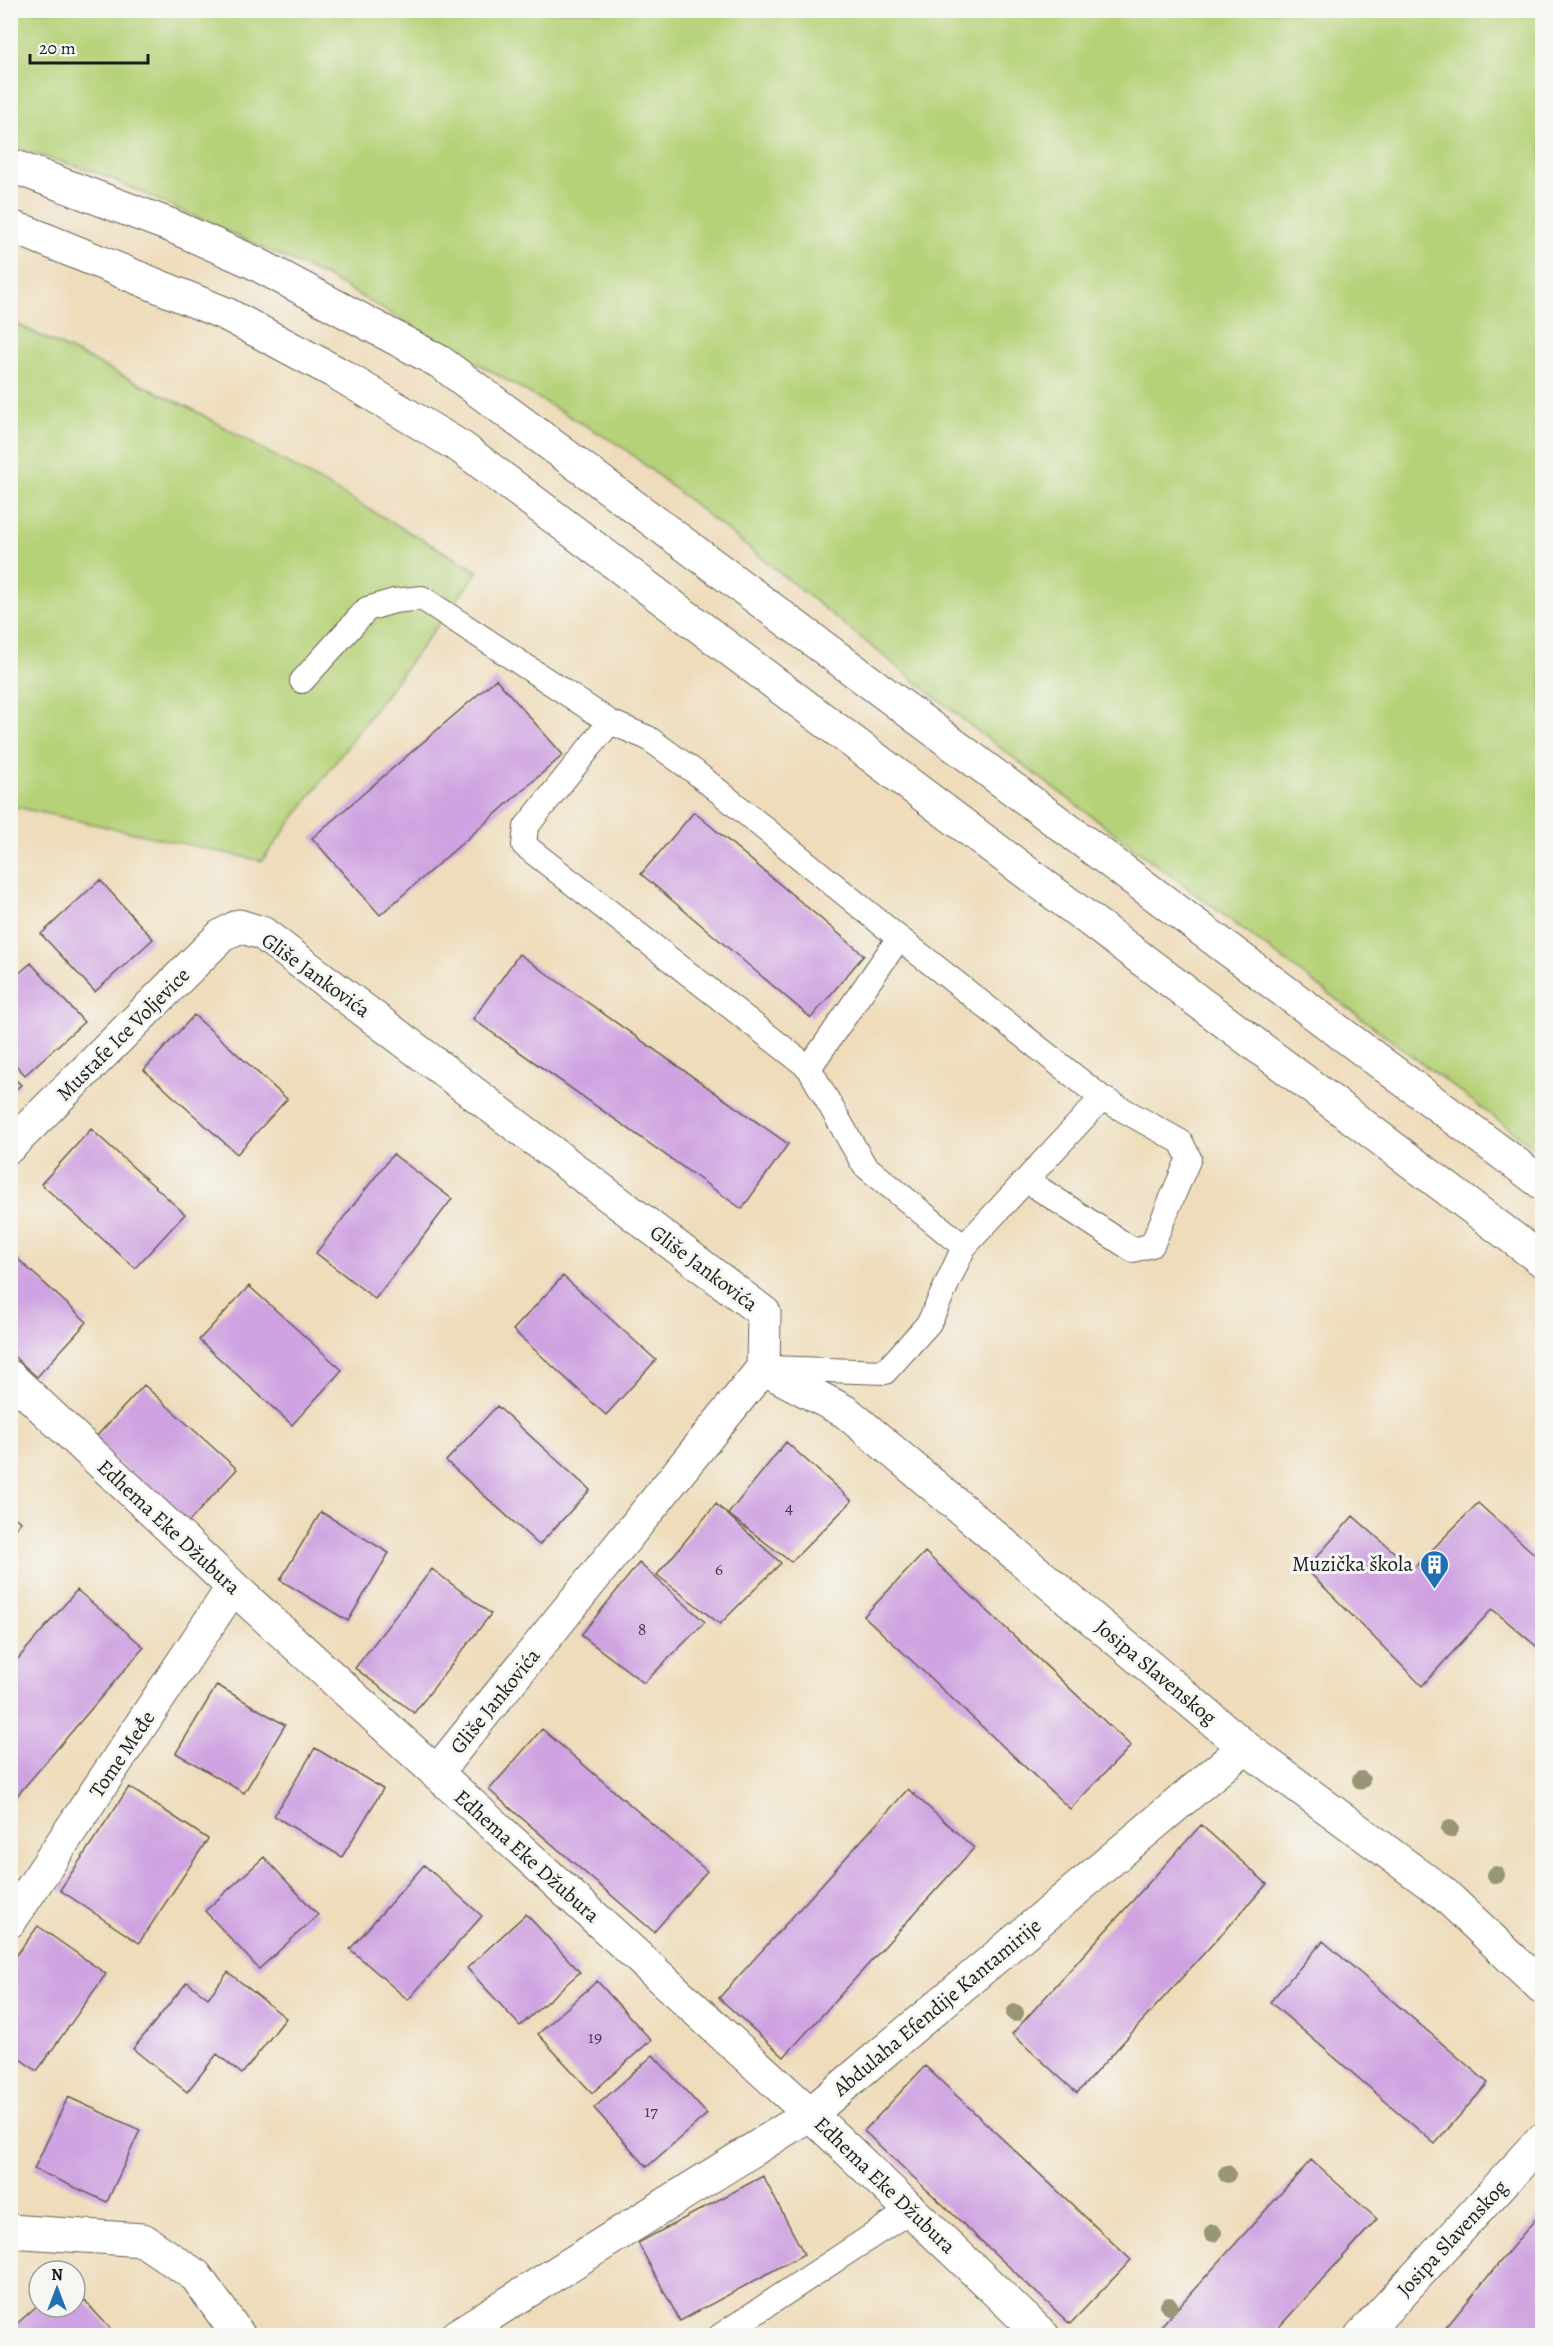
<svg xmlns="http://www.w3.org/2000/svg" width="1553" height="2346" viewBox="0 0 1553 2346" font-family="Alegreya,serif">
	<rect width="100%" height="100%" fill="#f6f6f2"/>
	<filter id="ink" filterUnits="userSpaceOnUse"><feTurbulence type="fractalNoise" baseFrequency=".0167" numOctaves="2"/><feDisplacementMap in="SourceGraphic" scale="12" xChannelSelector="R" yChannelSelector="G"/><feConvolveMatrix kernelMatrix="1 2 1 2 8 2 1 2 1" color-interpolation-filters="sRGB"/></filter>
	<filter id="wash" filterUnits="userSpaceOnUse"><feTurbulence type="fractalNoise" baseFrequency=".008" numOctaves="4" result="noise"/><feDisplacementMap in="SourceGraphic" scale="24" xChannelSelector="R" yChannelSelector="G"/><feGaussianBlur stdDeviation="1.35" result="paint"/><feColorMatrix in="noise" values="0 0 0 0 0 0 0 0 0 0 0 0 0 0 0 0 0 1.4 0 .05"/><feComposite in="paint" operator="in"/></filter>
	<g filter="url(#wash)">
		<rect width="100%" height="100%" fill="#eedcba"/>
		<path fill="#b6d278" stroke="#69774a" stroke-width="1.5" d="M10 11H1542V1153L975 729 621 446 329 278 99 173 11 147Z
			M10 321 192 409 478 571 262 861 11 806Z"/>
		<g id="blocks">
			<path fill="#cfa3e1" d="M496 679 563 755 380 915 312 838Z
				M694 812 864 955 811 1018 641 874Z
				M100 880 153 939 95 992 41 934Z
				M519 954 788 1144 742 1209 473 1019Z
				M31 963 84 1022 25 1075 10 1059V981Z
				M194 1015 287 1099 237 1154 144 1070Z
				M10 1074 21 1085 10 1094Z
				M91 1129 185 1214 135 1268 41 1184Z
				M393 1154 452 1199 375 1299 316 1253Z
				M10 1252 87 1322 37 1377 10 1353Z
				M563 1276 656 1360 606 1415 513 1330Z
				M249 1286 342 1370 292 1425 199 1340Z
				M144 1385 237 1469 187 1524 93 1440Z
				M497 1406 590 1490 539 1545 446 1461Z
				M786 1442 852 1501 791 1562 728 1514Z
				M1478 1503 1542 1561V1651L1492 1609 1422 1686 1306 1569 1353 1516 1413 1569Z
				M716 1504 781 1563 720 1624 657 1575Z
				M321 1512 389 1553 348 1621 280 1580Z
				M10 1514 21 1522 10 1535Z
				M925 1552 1131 1746 1070 1809 864 1616Z
				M639 1563 705 1622 644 1683 581 1635Z
				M432 1569 491 1614 414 1713 355 1668Z
				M77 1590 144 1647 10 1804V1668Z
				M217 1685 285 1725 244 1793 176 1753Z
				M542 1729 707 1871 654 1932 489 1790Z
				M315 1748 383 1789 342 1857 274 1816Z
				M129 1787 208 1839 139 1943 60 1890Z
				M908 1789 974 1848 784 2057 719 1998Z
				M1201 1825 1267 1884 1077 2093 1012 2034Z
				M264 1857 318 1915 259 1969 205 1911Z
				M424 1865 482 1916 408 2000 350 1949Z
				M526 1914 580 1972 520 2026 467 1968Z
				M38 1926 106 1974 37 2071 10 2052V1964Z
				M1323 1941 1488 2083 1435 2144 1270 2002Z
				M228 1972 286 2018 242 2074 217 2054 187 2092 133 2049 187 1982 208 1998Z
				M597 1981 651 2040 592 2093 538 2034Z
				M653 2055 707 2114 647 2167 594 2108Z
				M925 2066 1131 2260 1070 2324 864 2131Z
				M68 2097 140 2130 107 2202 34 2169Z
				M1311 2160 1377 2219 1271 2336H1152Z
				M763 2176 804 2254 680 2321 638 2243Z
				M1542 2211V2336H1439Z
				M75 2290 117 2336H10V2330L39 2304V2307H75Z"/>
		</g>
	</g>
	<g filter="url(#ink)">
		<use href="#blocks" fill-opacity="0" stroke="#665f53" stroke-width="1.5"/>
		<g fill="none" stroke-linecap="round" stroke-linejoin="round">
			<defs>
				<path id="lane" d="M302 681 367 609 394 601 422 598 610 722
					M899 938 1102 1098 1181 1142 1189 1158 1152 1245 1133 1250 1026 1180
					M964 1247 1102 1098
					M769 1368 885 1372 929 1323 964 1247 864 1165 809 1068 524 845 526 827 610 722 648 738 695 772 899 938 809 1068
					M720 2336 911 2210"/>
				<path id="street" d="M10 1146 221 936 239 926 262 933 764 1313 763 1368 436 1773
					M763 1368 846 1412 1245 1747 1443 1893 1542 1987
					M10 1377 233 1587 810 2114 1043 2336
					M10 1921 233 1587
					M10 2231 143 2240 196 2276 239 2336
					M456 2336 810 2114 1245 1747
					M1361 2336 1542 2140"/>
				<path id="highway" d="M10 165 172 226 253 262 440 362 1542 1183
					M10 227 29 233 226 314 337 373 462 448 1542 1260"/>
			</defs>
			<use href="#lane" stroke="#665f53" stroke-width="26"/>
			<use href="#street" stroke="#665f53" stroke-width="35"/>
			<use href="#highway" stroke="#665f53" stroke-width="35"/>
			<use href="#lane" stroke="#fff" stroke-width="24"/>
			<use href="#street" stroke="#fff" stroke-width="33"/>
			<use href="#highway" stroke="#fff" stroke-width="33"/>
		</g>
		<g fill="#989675">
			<circle cx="1361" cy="1780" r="9"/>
			<circle cx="1450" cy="1829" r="9"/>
			<circle cx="1496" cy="1875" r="9"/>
			<circle cx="1015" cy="2013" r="9"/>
			<circle cx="1227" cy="2174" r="9"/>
			<circle cx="1213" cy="2233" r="9"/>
			<circle cx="1169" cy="2306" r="9"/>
		</g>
	</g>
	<defs>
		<symbol id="building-pin" viewBox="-11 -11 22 30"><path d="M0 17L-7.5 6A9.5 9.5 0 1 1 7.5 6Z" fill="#1f6fb2" stroke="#f6f6f2"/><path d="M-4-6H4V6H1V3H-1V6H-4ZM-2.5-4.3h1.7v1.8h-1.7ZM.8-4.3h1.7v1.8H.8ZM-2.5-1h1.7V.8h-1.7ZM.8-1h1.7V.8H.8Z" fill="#fff"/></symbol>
	</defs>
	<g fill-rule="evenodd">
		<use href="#building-pin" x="1418" y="1548" width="33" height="45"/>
	</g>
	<g text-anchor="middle" stroke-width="6" stroke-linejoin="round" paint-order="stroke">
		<g font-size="18" fill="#493e4d">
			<text x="789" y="1513">4</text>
			<text x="719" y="1575">6</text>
			<text x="642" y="1635">8</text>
			<text x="595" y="2043">19</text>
			<text x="651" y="2117">17</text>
		</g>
		<g font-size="21" fill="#1c1c1c" stroke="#f6f6f2">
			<text transform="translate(316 975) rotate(36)" y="7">Gliše Jankovića</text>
			<text transform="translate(123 1034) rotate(-45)" y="7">Mustafe Ice Voljevice</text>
			<text transform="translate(704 1268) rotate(37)" y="7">Gliše Jankovića</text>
			<text transform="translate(169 1527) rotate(43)" y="7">Edhema Eke Džubura</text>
			<text transform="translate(1156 1672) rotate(40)" y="7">Josipa Slavenskog</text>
			<text transform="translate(495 1701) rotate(-51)" y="7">Gliše Jankovića</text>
			<text transform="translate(122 1754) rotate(-56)" y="7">Tome Međe</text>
			<text transform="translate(527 1856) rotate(42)" y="7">Edhema Eke Džubura</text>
			<text transform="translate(937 2007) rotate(-40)" y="7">Abdulaha Efendije Kantamirije</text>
			<text transform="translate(885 2185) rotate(44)" y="7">Edhema Eke Džubura</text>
			<text transform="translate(1452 2238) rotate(-47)" y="7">Josipa Slavenskog</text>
		</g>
		<g font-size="21" fill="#1c1c1c" stroke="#f6f6f2" text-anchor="end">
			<text x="1413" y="1571">Muzička škola</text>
		</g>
	</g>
	<rect width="1553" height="2346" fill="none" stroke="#f6f6f2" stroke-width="36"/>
	<g transform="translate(57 2289)"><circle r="28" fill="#f6f6f2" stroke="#9f9f9c" stroke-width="1.5"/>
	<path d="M0-4.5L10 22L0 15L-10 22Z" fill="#1f6fb2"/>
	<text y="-9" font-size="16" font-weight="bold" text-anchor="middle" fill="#1c1c1c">N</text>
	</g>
	<path d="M30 54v9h118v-9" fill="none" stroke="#1c1c1c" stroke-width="3"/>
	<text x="39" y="54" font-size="18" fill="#1c1c1c" stroke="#f6f6f2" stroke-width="4.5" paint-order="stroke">20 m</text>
</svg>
